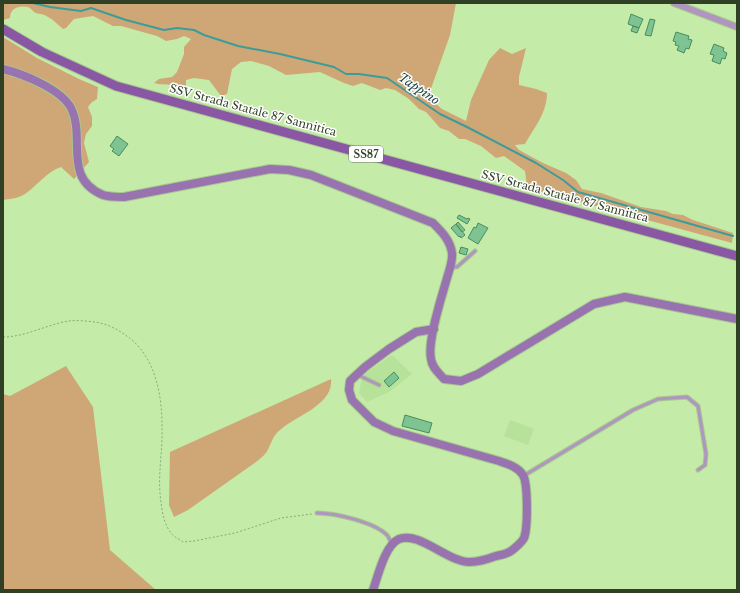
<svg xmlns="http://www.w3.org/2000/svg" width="740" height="593" viewBox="0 0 740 593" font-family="'Libre Baskerville',serif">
	<rect width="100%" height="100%" fill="#c4eba8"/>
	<path fill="#b7e299" d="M392 355 412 374 389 392 367 402 359 393 362 378 366 373Z
		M510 420 534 429 528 445 504 436Z"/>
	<path fill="#cfa776" d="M3 3H456L450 35 428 97 442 109 466 121 471 100 489 60 500 48 512 54 526 48 519 77V85L536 89 547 93C547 113 534 128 525 144L515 145 519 150 543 163 566 173 576 180 582 189 601 193 641 207 666 211 673 214 683 215 693 220 733 233 732 243 555 195 535 191 527 186 525 171 504 156 496 158 481 146 465 139H459L449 131 440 128 426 112 419 109 409 99 395 90 386 88 380 90 362 83 353 86 344 83 320 72 286 75 269 66 251 61 241 62 232 69 227 94 221 96 209 80 194 78 186 80V87C177 88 180 86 172 85 166 84 161 85 154 83L159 79 172 77 177 72 184 54V47L191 39 184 36 177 39 166 41 157 36 121 26H113L93 16 74 19 66 28 63 29C58 25 54 20 48 17 44 14 40 14 36 13 33 12 31 8 28 7 19 5 10 8 10 18L3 20Z
		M3 37 37 58 79 79 98 87 97 99 92 102 88 107 92 117V126L86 134 84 143 89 162 74 179 61 167C46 172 37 186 25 194 19 198 10 199 3 200Z
		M66 366 93 407 110 550 156 590H3V394L10 396Z
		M331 379C334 407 290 417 276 434 271 440 270 448 265 454 263 457 259 459 256 462L188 510 174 517 169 505 170 452Z"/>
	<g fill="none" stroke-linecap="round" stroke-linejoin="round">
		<path stroke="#3c9c9a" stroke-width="2" d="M33 3 50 7 81 11 91 8 126 20 164 30 177 28 194 30 204 35 238 46 280 54 334 67 346 74H359L387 78 440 114 467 127 536 163 563 180 578 192 733 236"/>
	</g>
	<path fill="#7ec392" stroke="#498d5f" d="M631 14 643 19 639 28 628 24Z
		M650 19 655 20 651 36 645 35Z
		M633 26 639 28 637 33 631 31Z
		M676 32 689 36 688 39 692 40 689 49 686 48 684 53 677 50 679 46 675 45 676 42 673 41Z
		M714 44 724 48 723 51 727 53 725 59 722 58 720 64 712 61 714 55 710 54Z
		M117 136 128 144 119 156 112 151 114 149 110 146Z
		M459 215 467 219 468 218 470 219 467 224 457 218Z
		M458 222 465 230 462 232 456 224Z
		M478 223 488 228 478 244 468 238 474 227 476 228Z
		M456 224 465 235 461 238 460 236 459 237 451 228Z
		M461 247 468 249 466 255 459 253Z
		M394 372 399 378 389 387 384 381Z
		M405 415 432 423 429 433 402 426Z"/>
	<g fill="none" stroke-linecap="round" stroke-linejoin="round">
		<defs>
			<path id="lane" d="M452 267H457L475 251
				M358 375 379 385
				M525 475 633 410 658 399 687 397 698 406 706 454 705 465 698 470
				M317 513C335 513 374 522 387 535 389 537 390 541 392 544"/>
			<path id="street" d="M674 3 737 27"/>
			<path id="secondary" d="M3 69C23 74 61 89 71 108 86 138 62 178 103 195 109 197 117 197 124 197L270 169 289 170 311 175 433 223C442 232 450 240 452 253 453 261 449 271 447 278 442 296 427 341 431 359 432 368 439 373 444 379L461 381 478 374 594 304 625 297 737 319
				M373 590C378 576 385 545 399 539 419 531 446 561 469 562 478 562 488 559 496 556 501 555 507 554 511 551 514 549 522 542 524 538 528 528 528 484 523 475 518 467 508 464 499 461L393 431 374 422 352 400 349 390 350 381 365 367 389 349 416 332 434 329"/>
			<path id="primary" d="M3 29 42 52 116 86 737 256"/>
		</defs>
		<use href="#lane" stroke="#a6c98e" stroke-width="5"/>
		<use href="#street" stroke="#a6c98e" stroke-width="8"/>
		<use href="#secondary" stroke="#a6c98e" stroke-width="10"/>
		<use href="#primary" stroke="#a6c98e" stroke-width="11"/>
		<path stroke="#8caa76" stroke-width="1" stroke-dasharray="2 2" stroke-linecap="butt" d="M3 337C25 337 46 325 68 321 76 320 86 321 95 322 109 324 121 331 132 340 156 361 162 396 162 426 163 451 157 477 161 502 162 512 164 524 171 533 174 537 179 539 183 542L194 541 235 533 281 518 312 514"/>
		<use href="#lane" stroke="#b095c0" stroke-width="3"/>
		<use href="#street" stroke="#b095c0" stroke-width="6"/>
		<use href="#secondary" stroke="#9972b0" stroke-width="8"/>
		<use href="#primary" stroke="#8957a4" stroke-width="9"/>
	</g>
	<g text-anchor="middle" stroke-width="3" stroke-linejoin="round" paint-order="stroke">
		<rect fill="#fefefe" stroke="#6e7965" stroke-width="1" x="349" y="146" width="34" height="16" rx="3"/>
		<g font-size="10" font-weight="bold" fill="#304024">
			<text x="366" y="158">SS87</text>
		</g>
		<g font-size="11" fill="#304024" stroke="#fefefe">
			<text transform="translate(253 110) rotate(15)" y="4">SSV Strada Statale 87 Sannitica</text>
			<text transform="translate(565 196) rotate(15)" y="4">SSV Strada Statale 87 Sannitica</text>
		</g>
		<g font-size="12" font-style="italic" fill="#184442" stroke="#fefefe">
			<text transform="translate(419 89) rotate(34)" y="4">Tappino</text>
		</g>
	</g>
	<rect width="740" height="593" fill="none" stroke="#304024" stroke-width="8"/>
</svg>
